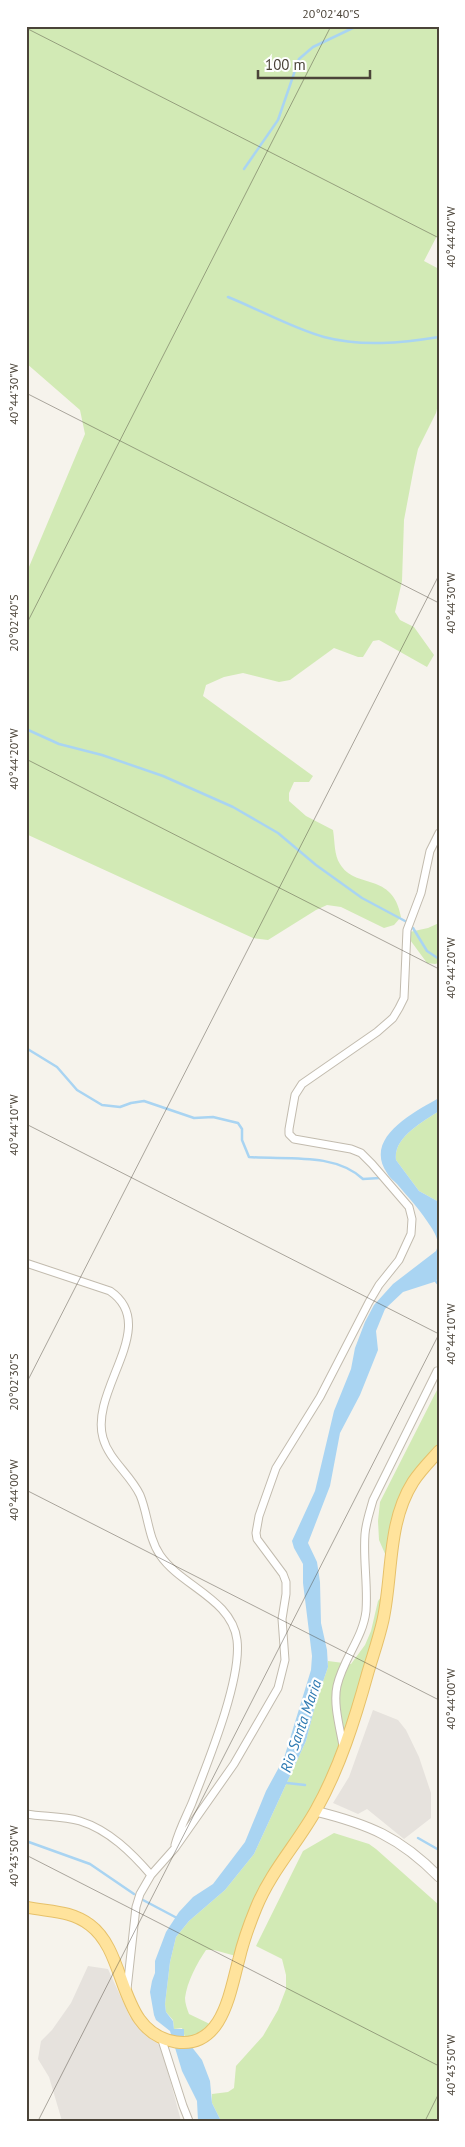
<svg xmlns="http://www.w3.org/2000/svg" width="465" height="2147" viewBox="0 0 465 2147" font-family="'PT Sans',sans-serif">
	<rect width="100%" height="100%" fill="#f6f3ec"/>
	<path fill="#e6e2dd" d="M373 1710 398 1720 406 1730 419 1757 431 1793V1818L404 1839 367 1809 358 1814 333 1803 349 1777Z
		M88 1966 108 1969 130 2017 151 2039 161 2046 181 2121H62L49 2077 38 2059 41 2041 52 2030 71 2003Z"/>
	<path fill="#d2eab5" d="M26 26H439V232L424 261 439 269V400L436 413 418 449 414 467 404 520 402 581 395 612 400 620 414 627 434 655 427 667 379 640 373 641 363 657H358L334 648 290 680 279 682 243 673 224 677 206 685 203 696 313 776 309 782H294L289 793V801L306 816 333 830C335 842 334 855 340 864 355 890 393 871 401 917L394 925 384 928 341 907 327 905 316 910 268 940 253 938 26 834V574L85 434 80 410 26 363Z
		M439 923V963L435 964 427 963 405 933 428 928Z
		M439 1111V1202L419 1191 396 1160C393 1137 423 1122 439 1111Z
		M439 1386V1447L404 1494 391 1592 342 1752 269 1886 243 1958 214 1950H206C197 1963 187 1982 185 1998 185 2003 187 2009 189 2014L214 2026 186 2040 182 2028 174 2029 173 2020 166 2012 165 2004 170 1962 176 1937 189 1921 225 1890 254 1854 306 1741 316 1702 328 1667V1661L351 1664 365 1645 371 1631 378 1601 387 1589 386 1556 379 1540 378 1521 380 1502Z
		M334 1833 369 1844 376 1849 439 1905V2121H221L212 2103V2094L228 2092 234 2088 236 2066 263 2036 278 2010 286 1989V1975L282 1959 256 1946 303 1851Z"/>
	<path fill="#a9d4f2" d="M439 1098V1111C423 1122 393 1137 396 1160L419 1191 439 1202V1278L434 1282 403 1292 385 1309 376 1331 378 1350 360 1395 340 1433 330 1486 308 1543 317 1562 320 1582 321 1623 327 1650 328 1667 316 1702 306 1741 254 1854 225 1890 189 1921 176 1937 170 1962 165 2004 166 2012 173 2021 174 2029H184V2037L202 2060 210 2081 212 2103 221 2121H198L197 2101 182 2071 170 2031 156 2020 154 2015 150 1992 152 1981 155 1973V1961L166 1932 179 1912 193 1897 213 1884 245 1842 266 1791 284 1758 311 1670 312 1656 303 1583V1564L294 1548 292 1541 315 1491 334 1411 351 1369 355 1348 365 1322 374 1305 393 1284 436 1251C440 1242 436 1235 431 1227 421 1211 409 1198 397 1184 394 1181 389 1177 387 1173 363 1138 414 1112 439 1098Z"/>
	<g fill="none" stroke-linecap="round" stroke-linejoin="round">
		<path stroke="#a9d4f2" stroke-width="2.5" d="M244 169 278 120 299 59 313 47 357 26
			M228 297C258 309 294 329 324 337 361 347 402 343 439 337
			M26 415V439
			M26 729 59 744 102 755 163 776 233 807 278 833 316 865 362 898 405 921
			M413 928 427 951 439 959
			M26 1048 57 1067 77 1090 102 1105 120 1107 131 1103 144 1101 194 1118 213 1117 238 1123 242 1129V1140L249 1157C286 1160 334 1152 363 1179L380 1178
			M433 1278 439 1285
			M287 1783 305 1785
			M418 1838 439 1850
			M26 1841 90 1864 134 1894
			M143 1900 177 1918"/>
		<defs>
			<path id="minor" d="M26 1263 110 1291C161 1326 89 1390 103 1438 109 1460 130 1474 140 1495 148 1514 148 1537 160 1555 181 1586 232 1599 237 1640 242 1680 207 1764 192 1803 186 1817 179 1830 175 1845
				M343 1746C340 1728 333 1704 337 1686 343 1659 363 1638 366 1611 368 1585 363 1559 365 1534 366 1522 370 1511 373 1500L437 1371
				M26 1814C44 1817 63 1816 80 1821 109 1830 132 1853 151 1875
				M127 1989 136 1907 140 1894 151 1875 175 1848 234 1764 278 1688 285 1660 282 1619 286 1594V1582L283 1574 257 1539 256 1533 259 1516 276 1468 320 1397 369 1302 379 1285 399 1260 411 1234 412 1219 409 1207 372 1164 361 1153 351 1149 294 1139 289 1134V1129L295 1095 302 1084 377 1032 393 1018 399 1008 404 998 407 930 421 893 430 851 439 833
				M161 2037 183 2106 189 2121"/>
			<path id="tertiary" d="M315 1811C368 1824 400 1837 439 1877"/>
			<path id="primary" d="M26 1907C49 1912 70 1910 90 1925 129 1954 117 2033 176 2042 223 2049 230 1991 239 1959 243 1942 249 1925 256 1908 271 1871 297 1844 316 1810 340 1767 355 1719 368 1672 373 1655 379 1638 383 1620 393 1574 387 1523 413 1482 420 1471 430 1461 439 1451"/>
		</defs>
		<use href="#minor" stroke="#c2bbae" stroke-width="9"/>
		<use href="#tertiary" stroke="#c2bbae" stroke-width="11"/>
		<use href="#primary" stroke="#e6c16a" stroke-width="13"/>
		<use href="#minor" stroke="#fff" stroke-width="7"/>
		<use href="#tertiary" stroke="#fff" stroke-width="9"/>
		<use href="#primary" stroke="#ffe39c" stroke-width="11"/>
	</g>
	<path fill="none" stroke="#4b4439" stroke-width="1" stroke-opacity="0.45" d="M26 28 439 238M26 393 439 603M26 625 331 26M26 759 439 969M26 1124 439 1334M26 1384 439 575M26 1490 439 1700M26 1855 439 2066M38 2121 439 1334M425 2121 439 2093"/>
	<g text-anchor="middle" stroke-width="4.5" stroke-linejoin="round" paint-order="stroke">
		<g font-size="15" font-style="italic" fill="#2e7ab2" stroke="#fff">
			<text transform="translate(301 1726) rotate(-71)" y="5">Rio Santa Maria</text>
		</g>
	</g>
	<rect width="465" height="2147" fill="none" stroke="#ffffff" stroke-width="55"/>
	<path d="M258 70v8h112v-8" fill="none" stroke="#4b4439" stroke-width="2.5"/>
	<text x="265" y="70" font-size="15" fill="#4b4439" stroke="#ffffff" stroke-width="4" paint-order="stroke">100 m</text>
	<rect x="28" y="28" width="410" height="2092" fill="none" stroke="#4b4439" stroke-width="2"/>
	<g font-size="12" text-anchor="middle" fill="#4b4439">
		<text x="331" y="18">20°02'40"S</text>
		<text transform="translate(451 237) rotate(-90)" y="4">40°44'40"W</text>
		<text transform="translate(14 394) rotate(-90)" y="4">40°44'30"W</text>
		<text transform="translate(451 603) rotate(-90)" y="4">40°44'30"W</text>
		<text transform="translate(14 623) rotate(-90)" y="4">20°02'40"S</text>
		<text transform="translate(14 759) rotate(-90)" y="4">40°44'20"W</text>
		<text transform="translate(451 968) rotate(-90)" y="4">40°44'20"W</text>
		<text transform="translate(14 1125) rotate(-90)" y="4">40°44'10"W</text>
		<text transform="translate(451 1334) rotate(-90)" y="4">40°44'10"W</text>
		<text transform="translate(14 1382) rotate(-90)" y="4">20°02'30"S</text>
		<text transform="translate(14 1490) rotate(-90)" y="4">40°44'00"W</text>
		<text transform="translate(451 1699) rotate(-90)" y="4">40°44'00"W</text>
		<text transform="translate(14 1856) rotate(-90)" y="4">40°43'50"W</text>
		<text transform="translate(451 2065) rotate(-90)" y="4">40°43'50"W</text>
	</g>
</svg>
